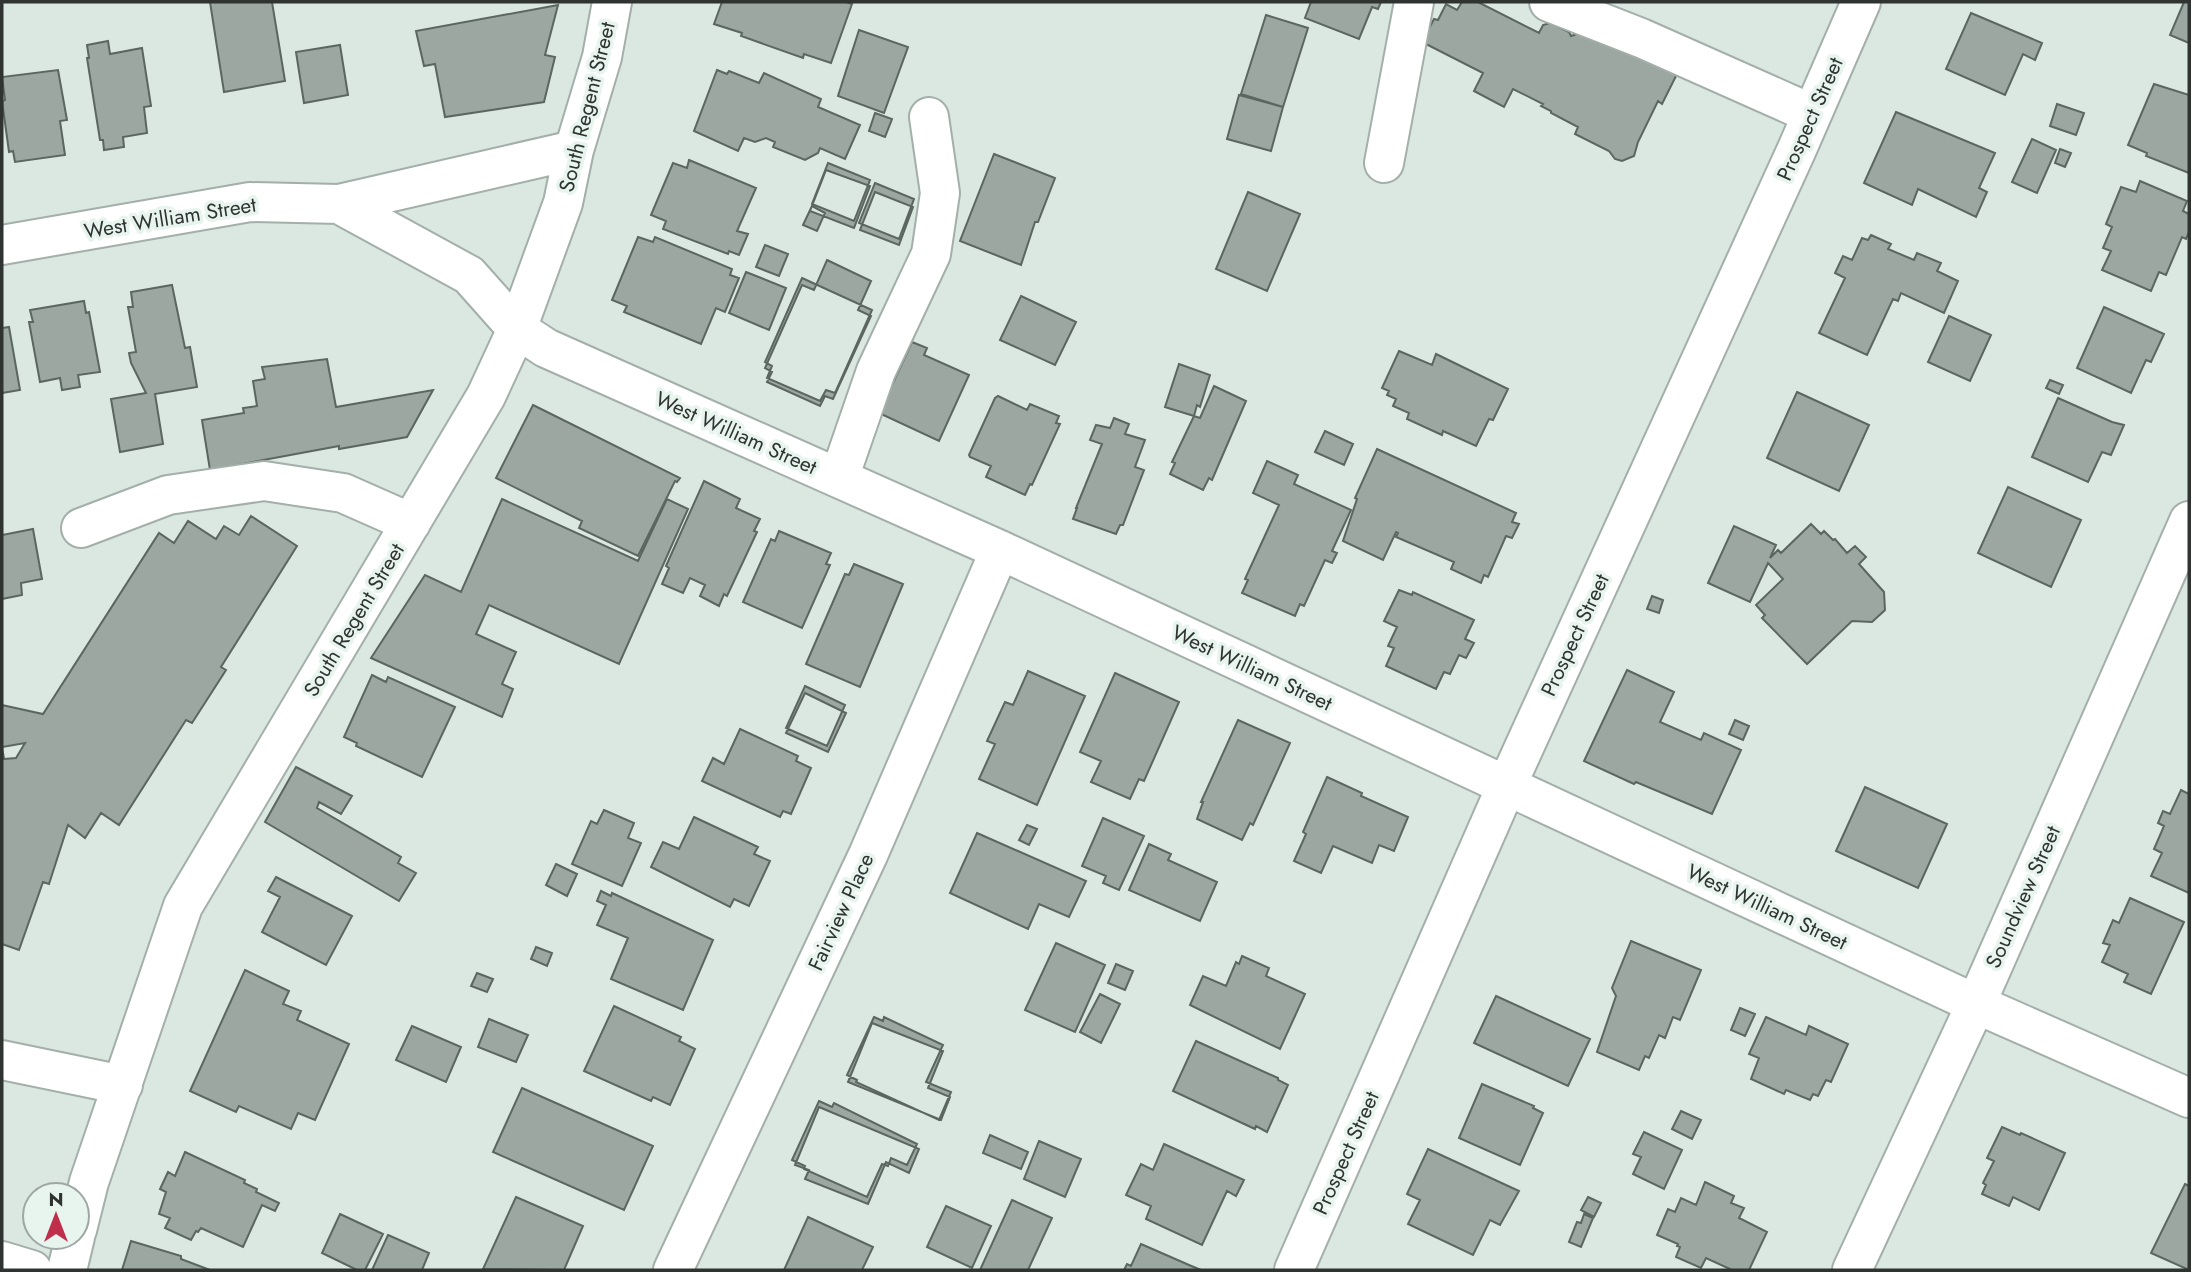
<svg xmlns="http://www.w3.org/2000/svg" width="2191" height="1272" viewBox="0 0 2191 1272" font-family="Jost,sans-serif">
	<rect width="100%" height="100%" fill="#dbe7e1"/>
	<path fill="#9ca7a2" stroke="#5b6661" stroke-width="2" fill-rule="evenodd" d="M210 2H272L285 81 224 92Z
		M722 2H846L852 4 831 63 804 54 803 58 741 36 742 33 714 24Z
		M1311 2H1381L1378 9 1372 7 1359 39 1305 18Z
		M1462 2H1478L1539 33 1543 25 1550 23 1569 32 1571 36 1580 33 1599 43 1602 39 1677 74 1662 104 1658 101 1638 142 1634 156 1622 161 1615 159 1609 151 1575 134 1578 127 1551 113V111L1541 106 1543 104 1513 89 1504 107 1474 91 1483 73 1422 42 1434 19 1438 20 1446 4 1457 10Z
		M2184 2H2189V43L2170 35Z
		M558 5 545 55 555 57 544 102 445 117 435 64 424 66 416 31Z
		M1971 13 2042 43 2035 60 2023 54 2005 95 1946 69Z
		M1266 15 1308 28 1283 107 1241 94Z
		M859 30 908 47 884 113 838 96Z
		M108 41 110 54 142 48 151 106 144 107 147 133 123 137 124 147 104 150 103 140H100L87 58H89L87 45Z
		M340 45 348 95 304 103 296 52Z
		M58 70 67 120 60 121 65 155 15 162 13 151 9 152 2 101 5 100 2 77Z
		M717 70 727 74 729 71 759 83 764 73 821 99 818 107 860 125 845 159 820 148 818 153 805 160 773 147 775 142 766 138 755 142 744 138 738 151 694 131Z
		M2154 84 2189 95V173L2146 156 2147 153 2128 145Z
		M1239 95 1283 107 1271 151 1227 139Z
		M2057 104 2084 113 2076 135 2050 126Z
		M1896 112 1995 153 1979 188 1987 192 1976 217 1918 189 1912 205 1864 183Z
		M875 113 892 119 885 137 869 131Z
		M2032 139 2056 150 2037 193 2012 182Z
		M2060 149 2071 153 2065 167 2055 163Z
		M994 154 1055 178 1038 222H1035L1021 265 960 241Z
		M689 160 756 188 737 231 748 234 739 255 729 251 728 254 663 229 666 221 651 215 673 163 687 168Z
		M828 163 870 180 854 221 812 204Z
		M826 170 870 186 854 228 810 211Z
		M2140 181 2187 201 2183 211 2189 214V232L2186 239 2182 237 2166 275 2159 272 2151 291 2102 270 2111 251 2103 248 2112 227 2106 224 2121 187 2136 192Z
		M875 183 914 199 899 239 859 223Z
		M875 192 913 207 899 245 860 230Z
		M1248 192 1300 214 1267 291 1216 269Z
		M812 206 825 213 817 231 803 225Z
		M1871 235 1891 244 1888 249 1914 260 1917 253 1941 263 1937 271 1958 281 1944 313 1901 293 1898 301 1893 299 1867 355 1819 333 1845 278 1835 273 1843 256 1852 260 1862 238 1868 240Z
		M638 237 653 242 655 237 732 269 730 275 739 278 725 312 716 308 701 344 624 312 627 306 612 300Z
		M765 245 788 254 779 276 756 267Z
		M827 260 871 281 858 310 871 316 833 399 825 396 820 406 767 382 772 372 765 368 802 285 814 290Z
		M746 272 786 288 769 330 729 313Z
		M802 278 872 310 835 393 826 390 820 401 767 378 772 366 765 362Z
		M172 285 185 348 190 347 197 387 155 394 163 444 120 452 111 399 146 393 131 363 129 353 136 352 128 307H133L131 292Z
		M1021 296 1076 322 1055 365 1000 340Z
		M84 301 86 313 89 312 100 372 78 375 80 387 62 390 60 378 40 382 29 322H33L30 310Z
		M2104 307 2164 334 2151 362 2146 360 2131 393 2077 368Z
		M1949 316 1991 335 1970 381 1928 362Z
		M9 327 20 390 2 393V328Z
		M912 342 927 348 924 355 969 375 939 441 879 413Z
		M1399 351 1432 365 1436 354 1508 389 1493 420 1489 419 1476 446 1443 431 1442 435 1407 419 1409 413 1393 406 1396 399 1387 395 1389 391 1382 388Z
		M327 359 336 407 433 390 407 437 339 449V446L210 470 202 420 244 413 243 408 257 406 253 381 265 379 262 367Z
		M1179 364 1210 375 1200 407 1197 405 1194 416 1165 407Z
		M2050 380 2063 385 2059 394 2046 388Z
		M1214 386 1246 401 1212 480 1209 478 1203 490 1170 474 1175 463 1172 462 1194 416 1200 418Z
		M1797 392 1869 425 1839 491 1767 458Z
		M998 396 1027 410 1030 404 1059 416 1056 423 1060 424 1032 485 1030 484 1025 495 986 477 991 466 970 457 969 455 995 398Z
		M2058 398 2112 422 2124 425 2111 455 2102 452 2088 482 2032 457Z
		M533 405 680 478 677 482 675 481 638 556 579 528 582 521 496 478Z
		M1114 418 1129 424 1125 434 1145 440 1135 467 1144 470 1123 525H1120L1116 534 1073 519 1077 508H1076L1102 444 1090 440 1096 425 1110 428Z
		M1325 431 1353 444 1344 465 1315 452Z
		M1377 449 1516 513 1512 522 1519 524 1512 538 1506 536 1488 577 1484 575 1481 583 1451 569 1454 562 1396 537 1398 533 1396 532 1383 560 1343 541 1357 499 1355 498Z
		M1267 461 1298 475 1294 484 1351 510 1332 551 1337 553 1332 563 1325 560 1304 606 1300 604 1295 616 1242 593 1248 580 1245 579 1279 505 1253 493Z
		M704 481 740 499 736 508 760 519 754 531 757 532 727 596 724 594 719 606 700 596 705 585 690 578 683 593 662 584 669 568 666 566Z
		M2008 487 2081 520 2051 587 1978 553Z
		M502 499 638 561 667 499 688 509 619 664 489 605 476 634 516 652 502 684 513 689 502 717 371 658 425 575 461 592Z
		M251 516 297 546 221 667 226 670 192 723 186 720 119 825 101 813 85 838 68 825 49 884 43 882 19 950 2 944V705L43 714 159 533 174 543 188 521 216 539 224 526 239 535ZM25 743 16 758 4 759 2 747Z
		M1811 524 1821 534 1824 531 1833 540 1835 539 1847 553 1855 546 1866 557 1859 564 1884 592 1885 610 1872 622 1852 621 1807 664 1762 618 1765 615 1756 605 1783 579 1768 563 1750 602 1708 583 1734 526 1776 545 1770 558 1778 550 1781 553Z
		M33 529 42 579 21 583 22 595 2 599V535Z
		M779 531 831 553 826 564 830 565 802 628 743 602 771 539 775 541Z
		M854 564 903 584 860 687 806 664 845 574 849 575Z
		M1399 590 1412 595 1413 592 1474 620 1465 639 1474 643 1466 658 1459 655 1450 674 1444 672 1436 689 1386 666 1394 648 1388 646 1397 627 1384 621Z
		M1652 596 1663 600 1659 613 1647 609Z
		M1627 670 1674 692 1660 722 1701 740 1704 733 1741 750 1712 814 1636 782 1634 784 1584 761Z
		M1028 671 1085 696 1037 805 979 779 995 744 987 741 1005 702 1013 705Z
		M1115 673 1179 702 1144 781 1139 779 1130 799 1091 782 1101 761 1080 752Z
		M372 675 386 682 388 677 455 707 422 777 356 746 357 743 344 737Z
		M805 686 845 705 827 746 786 728Z
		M805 693 846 713 828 752 786 733Z
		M1238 720 1290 743 1253 825 1250 823 1242 840 1197 819 1203 802H1201Z
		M1735 720 1749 726 1743 740 1729 734Z
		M740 729 798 756 796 761 811 768 791 814 783 811 780 817 702 781 713 758 724 764Z
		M296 767 352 796 341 814 319 802 317 808 401 857 398 863 416 873 399 901 265 822Z
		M1327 777 1362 793 1361 796 1408 817 1394 851 1379 845 1372 863 1333 846 1321 873 1294 861 1306 834 1303 832Z
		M1865 787 1947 824 1918 888 1836 851Z
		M2181 790 2189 794V893L2151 876 2162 853 2154 849 2164 826 2158 823 2163 811 2170 814Z
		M604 810 634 823 628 838 641 843 622 886 572 864 591 821 597 824Z
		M694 817 758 847 754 854 770 861 749 906 734 899 730 907 651 867 663 842 679 849Z
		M1103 818 1144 836 1119 890 1103 883 1106 876 1082 866Z
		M1027 825 1037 829 1029 845 1019 840Z
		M977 833 1086 881 1069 917 1039 904 1028 929 950 893Z
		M1149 844 1171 854 1168 860 1217 882 1200 921 1129 890Z
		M556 864 577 874 567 896 546 885Z
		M276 877 352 916 326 965 262 932 280 897 268 891Z
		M601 891 611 896 612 893 713 940 683 1010 611 979 628 938 597 925 606 905 597 901Z
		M2130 898 2184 922 2151 994 2124 982 2128 974 2102 962 2110 945 2103 943 2113 920 2119 923Z
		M1631 941 1701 970 1680 1020 1673 1017 1665 1038 1659 1035 1649 1058 1645 1056 1639 1070 1597 1052 1616 996 1612 988Z
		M1056 943 1105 965 1075 1032 1025 1010Z
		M536 947 552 953 547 966 531 959Z
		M1242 956 1269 968 1266 976 1305 994 1280 1049 1190 1005 1203 976 1226 986 1236 962 1239 964Z
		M1116 964 1133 971 1125 990 1108 983Z
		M245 970 289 991 283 1004 301 1011 297 1020 349 1044 315 1120 298 1113 291 1129 239 1106 236 1112 190 1091Z
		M477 973 493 979 487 992 471 986Z
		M1100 994 1120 1004 1101 1043 1080 1032Z
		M1496 996 1590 1039 1568 1086 1474 1043Z
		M614 1006 681 1037 679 1041 695 1049 670 1105 653 1097 651 1101 584 1071Z
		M1740 1008 1755 1014 1745 1036 1731 1030Z
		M874 1017 883 1021 884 1017 943 1045 926 1082 951 1092 939 1120 856 1082 857 1080 847 1075Z
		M1766 1017 1806 1035 1809 1026 1848 1044 1831 1082 1826 1080 1818 1096 1813 1094 1810 1100 1786 1090 1784 1094 1751 1079 1759 1058 1749 1054Z
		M489 1019 528 1035 516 1062 478 1047Z
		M872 1023 943 1051 928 1088 950 1097 941 1120 848 1082Z
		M412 1026 461 1047 446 1082 396 1060Z
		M1196 1041 1278 1078V1080L1288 1085 1267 1132 1256 1126 1255 1129 1173 1091Z
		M1482 1084 1534 1106 1533 1108 1543 1113 1520 1165 1459 1138Z
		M522 1088 653 1146 624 1210 493 1152Z
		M819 1101 832 1107 834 1103 917 1144 907 1165 891 1158 888 1166 882 1164 867 1197 804 1169 805 1166 792 1160Z
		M819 1107 919 1149 909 1173 886 1162 868 1204 805 1179 809 1170 795 1165Z
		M1681 1111 1701 1120 1692 1139 1672 1129Z
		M2002 1127 2020 1135 2021 1133 2065 1153 2039 1210 2013 1197 2009 1206 1982 1194 1986 1185 1983 1183 1994 1161 1987 1158Z
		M1644 1132 1682 1150 1664 1189 1633 1174 1641 1157 1633 1154Z
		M990 1135 1028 1152 1021 1169 983 1153Z
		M1039 1141 1081 1159 1065 1197 1024 1179Z
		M1164 1144 1244 1180 1236 1196 1227 1191 1202 1245 1146 1219 1151 1206 1126 1195 1141 1164 1153 1170Z
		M1428 1149 1519 1191 1500 1225 1490 1220 1473 1255 1408 1224 1420 1200 1407 1194Z
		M185 1152 245 1180 244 1183 257 1189 256 1192 279 1203 275 1211 262 1205 243 1247 201 1228 198 1232 196 1231 191 1240 165 1228 170 1218 159 1214 166 1192 160 1189 168 1172 175 1176Z
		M1705 1182 1734 1196 1731 1203 1744 1208 1739 1218 1767 1232 1749 1270H1732L1706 1258 1701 1268 1676 1257 1680 1247 1677 1246 1678 1244 1657 1235 1668 1209 1675 1212 1681 1198 1696 1205Z
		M2185 1184 2189 1186V1270L2151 1253Z
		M516 1197 583 1226 564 1270 483 1269Z
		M1588 1197 1601 1203 1594 1217 1581 1210Z
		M1012 1200 1052 1218 1028 1270H980Z
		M946 1206 991 1226 972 1268 927 1247Z
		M340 1214 383 1234 365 1270H357L322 1253Z
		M1584 1214 1593 1218 1581 1247 1569 1242 1577 1222 1581 1223Z
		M808 1217 873 1247 862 1270H784Z
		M388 1235 429 1253 422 1270H372Z
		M131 1241 181 1256V1259L210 1270H122Z
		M1141 1244 1189 1265 1201 1270H1124L1127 1264 1131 1266Z"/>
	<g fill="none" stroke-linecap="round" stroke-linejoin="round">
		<defs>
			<path id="minor" d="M1549 2 1641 38 1812 114
				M1384 163 1414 2
				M339 204 469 275 517 329 546 348 1000 550 1976 1004 2189 1098
				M2 245 250 202 339 204 574 150
				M839 478 876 371 931 254 940 193 929 117
				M81 528 168 495 264 481 343 493 411 523
				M2 1060 123 1085
				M77 1230 89 1182 183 906 486 396 517 329 563 203 574 150 602 57 612 2
				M2 1261 32 1270
				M67 1270 75 1237
				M673 1270 868 855 1000 550
				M1294 1270 1506 787 1797 149 1861 2
				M1852 1270 1976 1004 2189 521"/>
		</defs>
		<use href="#minor" stroke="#a3afa9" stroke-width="42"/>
		<use href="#minor" stroke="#fff" stroke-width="38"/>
	</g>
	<g text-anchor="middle" stroke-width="7" stroke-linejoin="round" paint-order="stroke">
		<g font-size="21" fill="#2f3432" stroke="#e8f4ee">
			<text transform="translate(587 107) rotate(-76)" y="7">South Regent Street</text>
			<text transform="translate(1810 119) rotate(-66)" y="7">Prospect Street</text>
			<text transform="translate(170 218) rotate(-9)" y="7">West William Street</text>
			<text transform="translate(736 433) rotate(24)" y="7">West William Street</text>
			<text transform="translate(354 620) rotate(-59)" y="7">South Regent Street</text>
			<text transform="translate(1575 635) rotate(-65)" y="7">Prospect Street</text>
			<text transform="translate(1252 668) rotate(25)" y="7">West William Street</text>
			<text transform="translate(2023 897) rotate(-66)" y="7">Soundview Street</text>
			<text transform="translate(1767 907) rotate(25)" y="7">West William Street</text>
			<text transform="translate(841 912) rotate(-65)" y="7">Fairview Place</text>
			<text transform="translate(1346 1153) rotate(-66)" y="7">Prospect Street</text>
		</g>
	</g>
	<rect width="2191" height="1272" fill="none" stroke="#2f3432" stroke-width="7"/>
	<g transform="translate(56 1216)"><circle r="33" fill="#e8f4ee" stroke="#9ea7a3" stroke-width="2"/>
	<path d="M0-5L12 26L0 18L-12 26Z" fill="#bf2f4b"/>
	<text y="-10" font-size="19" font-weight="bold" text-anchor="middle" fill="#2f3432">N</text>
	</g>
</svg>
